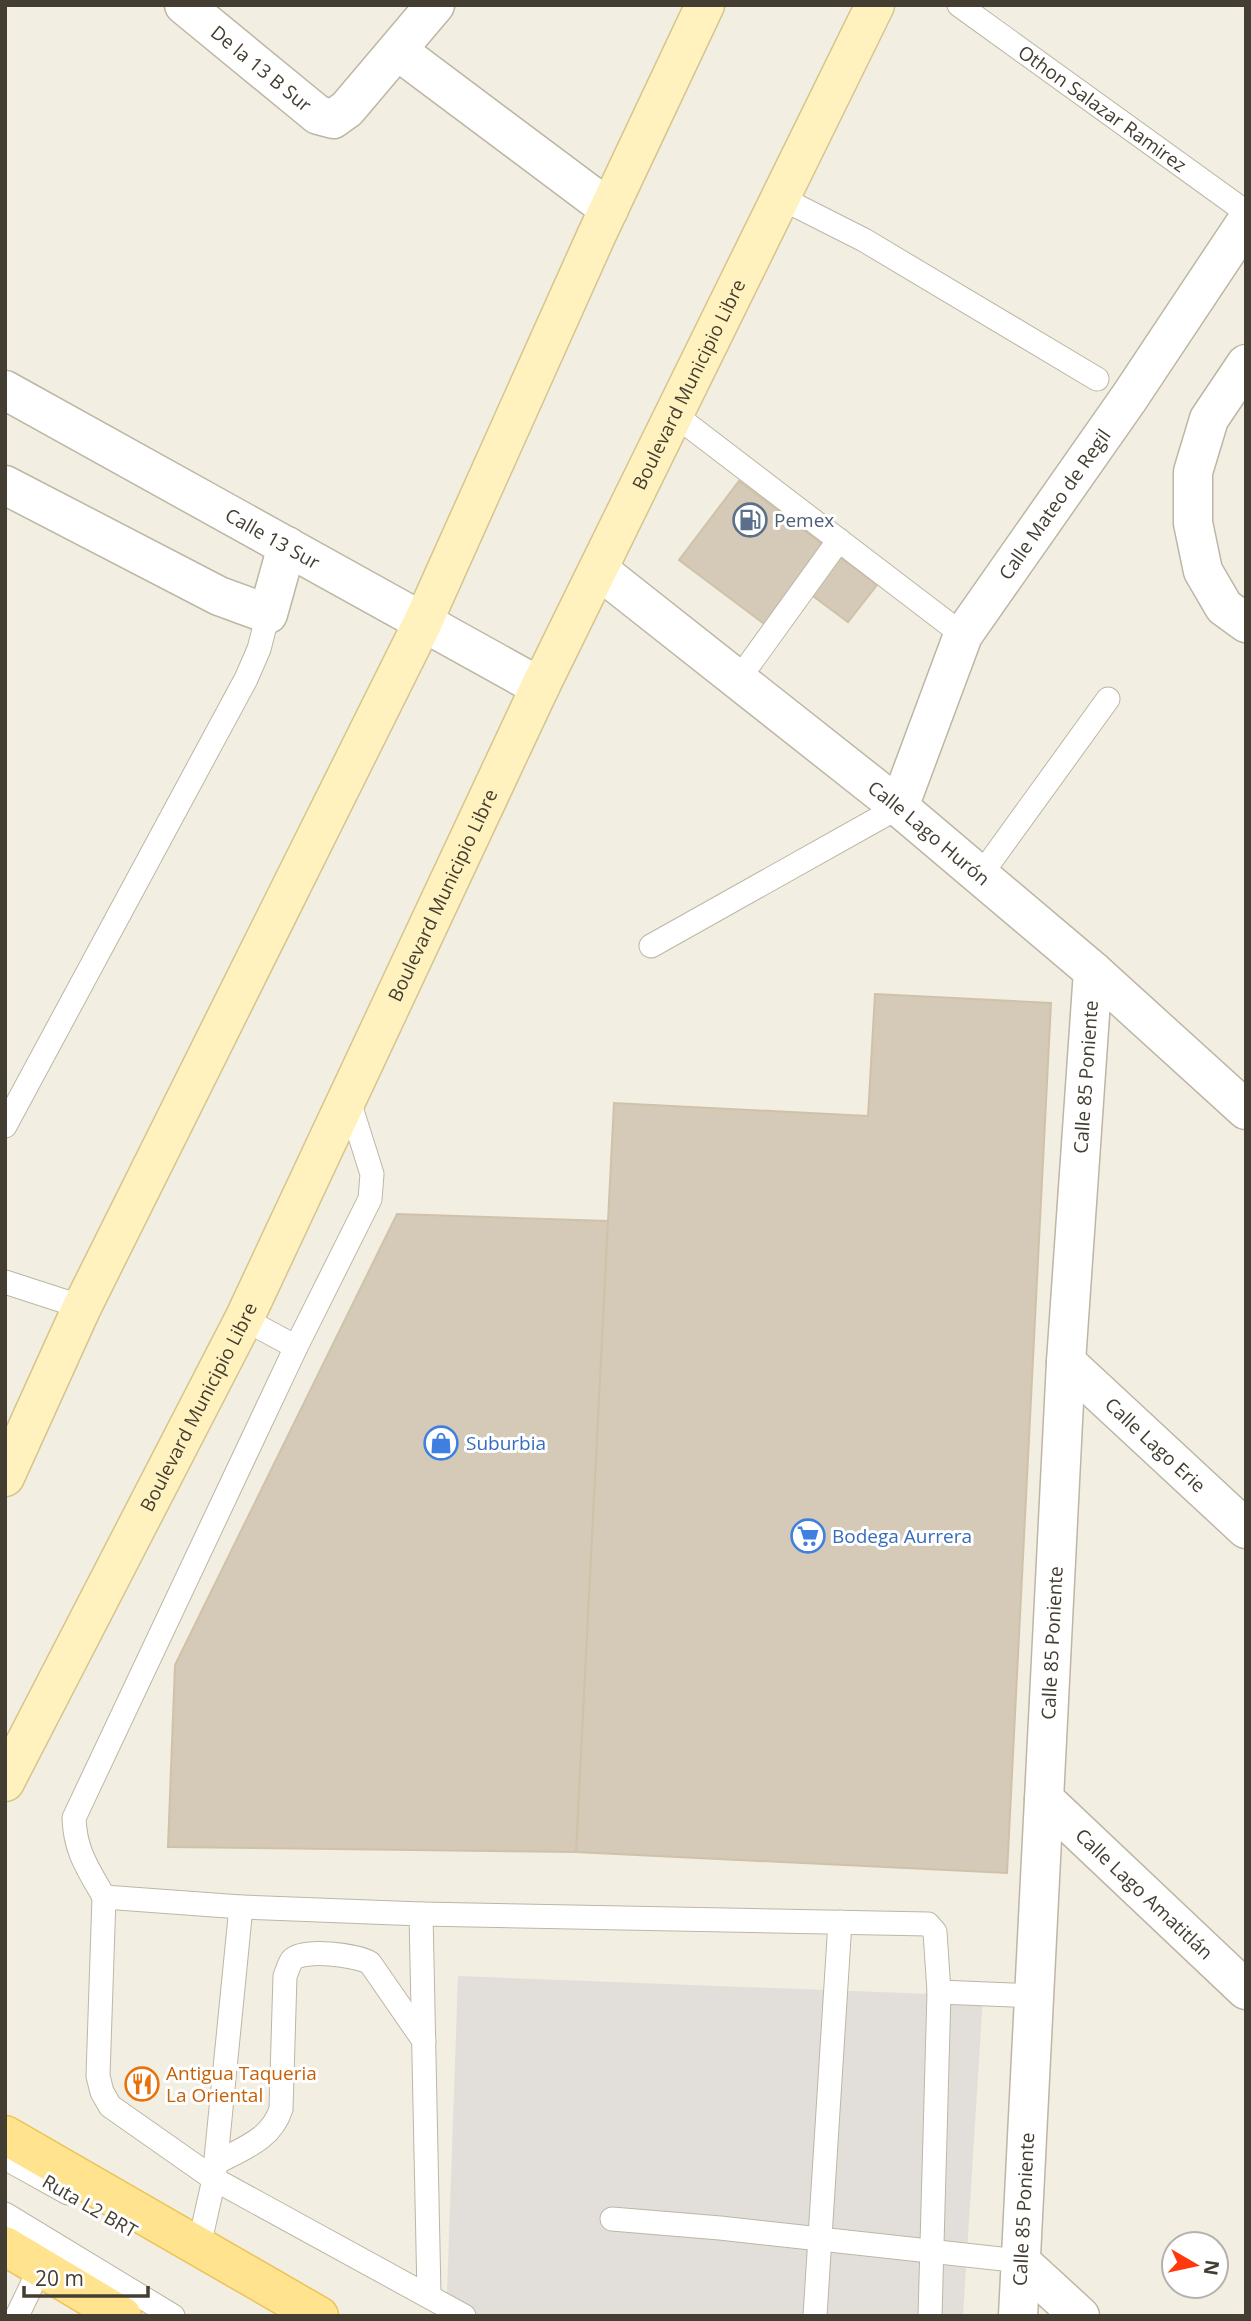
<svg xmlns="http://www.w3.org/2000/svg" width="1251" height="2321" viewBox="0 0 1251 2321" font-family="'Open Sans',sans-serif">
	<rect width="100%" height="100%" fill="#f2eee2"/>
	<path fill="#e2dfdb" d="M458 1976 983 1996 963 2316H479L447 2293Z"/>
	<path fill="#d4cab7" stroke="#d0c2a9" stroke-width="2" d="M739 481 877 585 848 622 798 585 767 626 679 560Z
		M875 994 1051 1003 1007 1873 576 1852 614 1103 868 1116Z
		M397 1214 608 1221 576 1852 168 1847 175 1665Z"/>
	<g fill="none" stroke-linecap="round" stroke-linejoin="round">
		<defs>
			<g id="service">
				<path id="s1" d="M959 5 1246 212"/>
				<path d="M781 198 864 240 1097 379"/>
				<path d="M675 415 963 635"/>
				<path d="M738 680 839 540"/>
				<path d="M980 876 1108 699"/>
				<path d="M651 946 899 807"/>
				<path d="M5 1126 246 679 259 649 268 614"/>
				<path d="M5 1282 82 1307"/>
				<path d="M244 1319 296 1347"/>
				<path d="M104 1897C88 1869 75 1851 74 1818L296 1347 370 1199 372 1174 348 1098"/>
				<path d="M241 1907 421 1914 429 2295"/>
				<path d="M421 1914 928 1924 935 1932 939 1992 1034 1996"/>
				<path d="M5 2158 68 2193"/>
				<path d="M216 2163C243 2148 271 2140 281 2109L285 1976C287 1972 289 1964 292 1960 303 1948 357 1955 370 1963L424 2041"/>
				<path d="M5 2214 173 2316"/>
				<path d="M612 2219 720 2228 1020 2261"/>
				<path d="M199 2246 214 2179 241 1907 104 1897 98 2076 102 2092 110 2106 214 2179 464 2316"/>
				<path d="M17 2316 41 2266"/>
				<path d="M815 2316 840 1922"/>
				<path d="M930 2316 939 1992"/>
			</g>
			<g id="minor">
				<path id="s2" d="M184 5 318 115 333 119 347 109 435 5"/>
				<path d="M398 51 609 209"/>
				<path d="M1246 364 1209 419 1193 472V523L1203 571 1224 607 1246 623"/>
				<path id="s3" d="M5 390 540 687"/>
				<path d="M5 485 219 596 268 614 287 546"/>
				<path id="s4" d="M599 570 899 807 1093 971 1246 1110"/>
				<path id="s5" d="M899 807 963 635 1129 398 1246 222"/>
				<path id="s6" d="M1066 1362 1246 1529"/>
				<path id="s7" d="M1044 1799 1246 1990"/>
				<path d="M1020 2261 1080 2316"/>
				<path id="s8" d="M1018 2316 1066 1362 1093 971"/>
			</g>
			<g id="secondary">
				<path d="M5 1477 82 1307 423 622 597 234 705 5"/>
				<path id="s9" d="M5 1782 244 1319 540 687 875 5"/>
			</g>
			<path id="primary" d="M5 2135 319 2316
				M5 2246 122 2316"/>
		</defs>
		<use href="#service" stroke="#beb6a4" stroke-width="25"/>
		<use href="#minor" stroke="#beb6a4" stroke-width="41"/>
		<use href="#secondary" stroke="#d5c58e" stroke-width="41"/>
		<use href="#primary" stroke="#ebc457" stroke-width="41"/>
		<use href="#service" stroke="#fff" stroke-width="23"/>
		<use href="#minor" stroke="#fff" stroke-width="38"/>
		<use href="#secondary" stroke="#fff2bf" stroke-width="38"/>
		<use href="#primary" stroke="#ffe38e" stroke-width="38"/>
	</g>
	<defs>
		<symbol id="fuel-ring" viewBox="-11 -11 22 22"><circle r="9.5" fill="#fff" stroke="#5c6f8a" stroke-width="1.5"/><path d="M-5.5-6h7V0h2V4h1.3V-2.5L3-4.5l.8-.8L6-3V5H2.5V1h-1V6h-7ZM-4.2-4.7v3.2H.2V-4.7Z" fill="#5c6f8a"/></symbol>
		<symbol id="shop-ring" viewBox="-11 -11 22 22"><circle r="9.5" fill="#fff" stroke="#3f7fe0" stroke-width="1.5"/><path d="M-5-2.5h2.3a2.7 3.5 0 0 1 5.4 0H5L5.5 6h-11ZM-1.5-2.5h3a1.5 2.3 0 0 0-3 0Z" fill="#3f7fe0"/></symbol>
		<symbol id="supermarket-ring" viewBox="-11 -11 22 22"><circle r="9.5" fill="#fff" stroke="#3f7fe0" stroke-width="1.5"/><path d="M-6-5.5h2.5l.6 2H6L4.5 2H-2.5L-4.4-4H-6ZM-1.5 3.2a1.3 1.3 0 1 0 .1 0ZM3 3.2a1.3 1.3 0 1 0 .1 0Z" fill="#3f7fe0"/></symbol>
		<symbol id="restaurant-ring" viewBox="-11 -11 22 22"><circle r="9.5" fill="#fff" stroke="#e8710a" stroke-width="1.5"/><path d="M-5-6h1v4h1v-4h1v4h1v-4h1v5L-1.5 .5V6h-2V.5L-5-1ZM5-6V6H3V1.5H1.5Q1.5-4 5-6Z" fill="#e8710a"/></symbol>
	</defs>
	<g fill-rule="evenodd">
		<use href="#fuel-ring" x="731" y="501" width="38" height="38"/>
		<use href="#shop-ring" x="422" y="1424" width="38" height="38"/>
		<use href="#supermarket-ring" x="789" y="1517" width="38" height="38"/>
		<use href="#restaurant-ring" x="123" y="2065" width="38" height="38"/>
	</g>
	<g text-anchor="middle" stroke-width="6" stroke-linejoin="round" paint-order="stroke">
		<g font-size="19" fill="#443e32" stroke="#fff">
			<text dy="7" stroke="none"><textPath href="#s2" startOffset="100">De la 13 B Sur</textPath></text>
			<text dy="7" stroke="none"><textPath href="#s1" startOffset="177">Othon Salazar Ramirez</textPath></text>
			<text dy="7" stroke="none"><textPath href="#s9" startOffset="1556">Boulevard Municipio Libre</textPath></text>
			<text dy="7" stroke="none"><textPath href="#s5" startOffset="343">Calle Mateo de Regil</textPath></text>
			<text dy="7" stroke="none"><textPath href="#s3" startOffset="306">Calle 13 Sur</textPath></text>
			<text dy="7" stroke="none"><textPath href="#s4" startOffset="422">Calle Lago Hurón</textPath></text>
			<text dy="7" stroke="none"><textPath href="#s9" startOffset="989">Boulevard Municipio Libre</textPath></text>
			<text dy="7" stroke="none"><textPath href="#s8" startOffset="1241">Calle 85 Poniente</textPath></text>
			<text dy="7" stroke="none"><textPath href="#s9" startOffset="422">Boulevard Municipio Libre</textPath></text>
			<text dy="7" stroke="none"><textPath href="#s6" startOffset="122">Calle Lago Erie</textPath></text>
			<text dy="7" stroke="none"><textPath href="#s8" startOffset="674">Calle 85 Poniente</textPath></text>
			<text dy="7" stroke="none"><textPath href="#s7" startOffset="138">Calle Lago Amatitlán</textPath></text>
			<text transform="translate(90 2206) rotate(30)" y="7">Ruta L2 BRT</text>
			<text dy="7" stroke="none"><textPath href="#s8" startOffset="107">Calle 85 Poniente</textPath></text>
		</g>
		<g font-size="19" fill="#4e5e75" stroke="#fff" text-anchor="start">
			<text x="774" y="527">Pemex</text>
		</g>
		<g font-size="19" fill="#366cbe" stroke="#fff" text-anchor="start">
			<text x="466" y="1450">Suburbia</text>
			<text x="832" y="1543">Bodega Aurrera</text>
		</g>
		<g font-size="19" fill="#c56008" stroke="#fff" text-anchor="start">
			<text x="166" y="2080">Antigua Taqueria<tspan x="166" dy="22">La Oriental</tspan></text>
		</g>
	</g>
	<rect width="1251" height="2321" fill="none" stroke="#443e32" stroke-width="14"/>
	<g transform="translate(1195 2265) rotate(99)"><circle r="33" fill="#ffffff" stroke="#b4b2ad" stroke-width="2"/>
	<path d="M0-5L12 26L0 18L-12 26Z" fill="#ff390c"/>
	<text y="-10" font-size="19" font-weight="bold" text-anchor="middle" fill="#443e32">N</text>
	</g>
	<path d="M24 2286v10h124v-10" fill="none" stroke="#443e32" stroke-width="3.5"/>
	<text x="35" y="2286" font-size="21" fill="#443e32" stroke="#ffffff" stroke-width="5" paint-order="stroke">20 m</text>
</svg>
